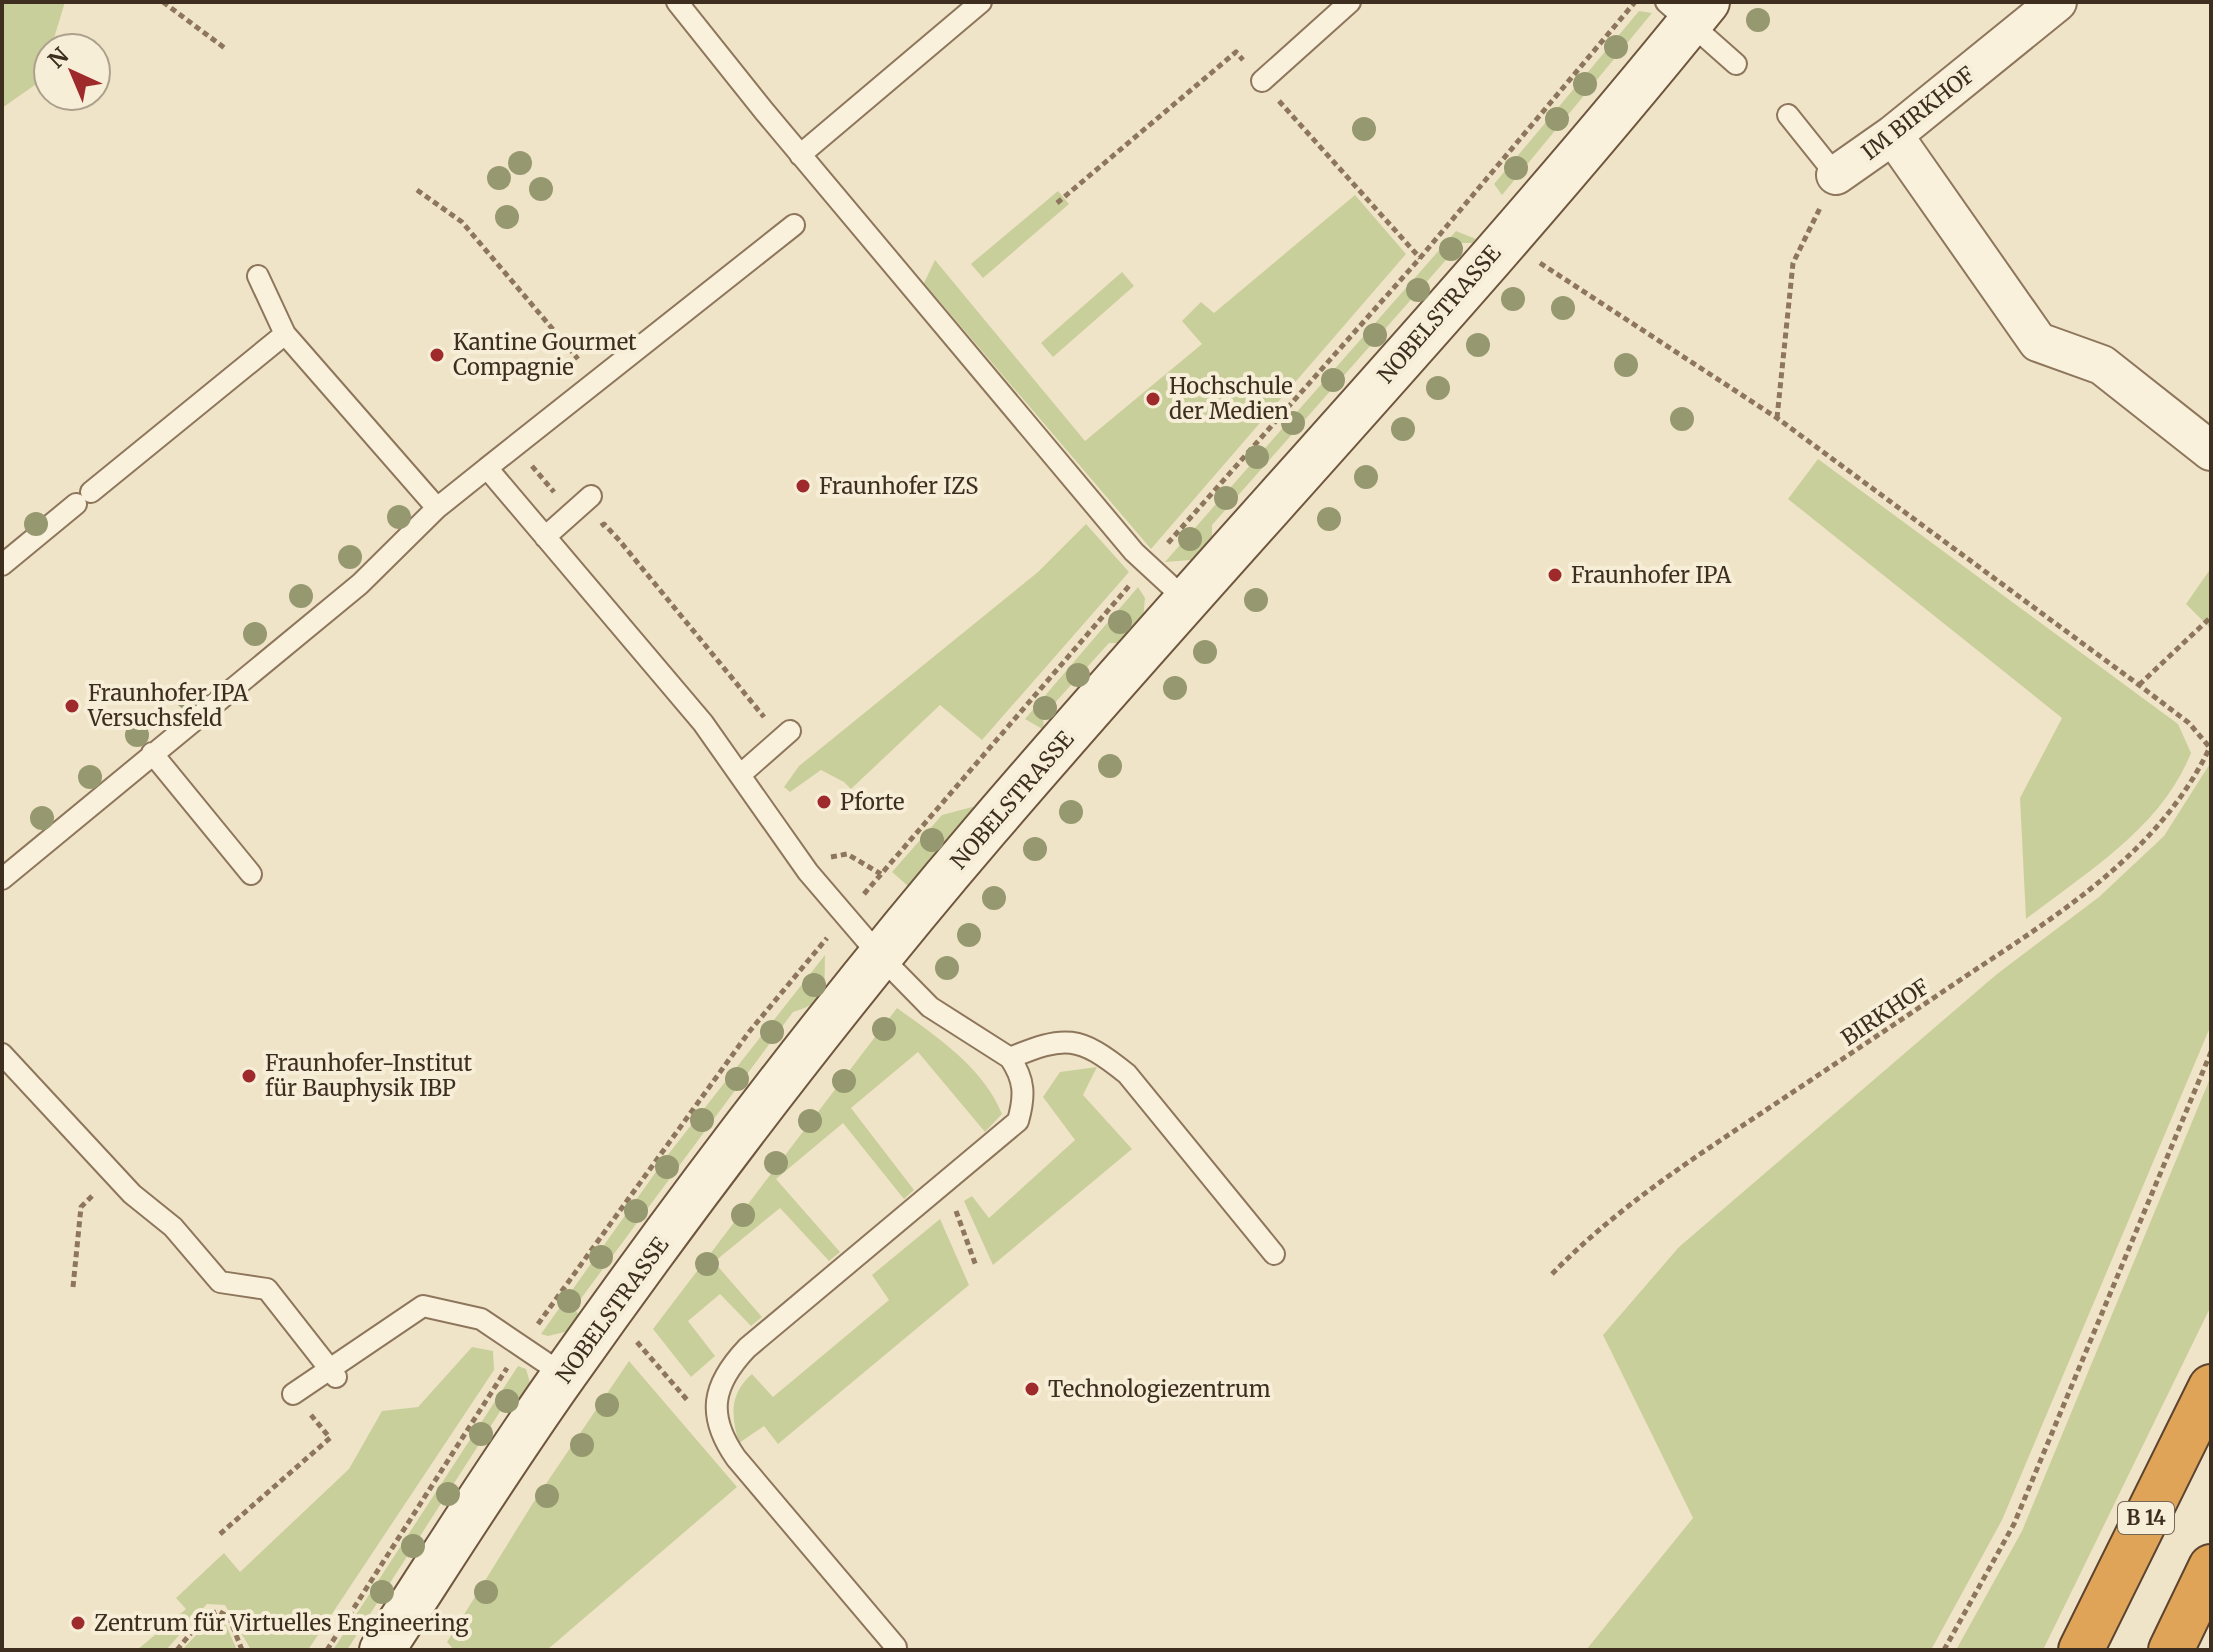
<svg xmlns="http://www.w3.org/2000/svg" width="2213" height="1652" viewBox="0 0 2213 1652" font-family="Merriweather,serif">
	<rect width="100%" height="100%" fill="#f0e4c8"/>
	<path fill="#c9cf9b" d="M2 2H65L51 48H48L42 80 2 108Z
		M1639 11 1652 13 1502 195 1494 184Z
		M1058 191 1069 204 983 278 971 264Z
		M1355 195 1406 254 1151 549 924 283 935 260 1085 441 1202 344 1182 321 1201 302 1214 313Z
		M1456 231 1476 239 1473 243H1461L1212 525V544L1191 560 1165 562Z
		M1122 272 1134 286 1053 357 1041 343Z
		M1818 459 2178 724 2191 753C2161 828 2088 871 2026 919L2020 798 2062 718 1788 499Z
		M1086 524 1129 572 982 740 940 705 851 789 844 782 821 770 790 792 784 787 799 766 1038 572Z
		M2211 568V629L2186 604Z
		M1138 587 1145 598 1143 620 1121 643H1109L1043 716 1044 730 1025 719Z
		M2211 762V1025L2002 1520 1931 1650H1586L1693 1518 1603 1335 1679 1247 1997 974 2099 897 2164 836Z
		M976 806 908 886 892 872 942 815Z
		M825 955C824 987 829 1002 793 1012L574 1308 579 1315 569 1331 548 1336 541 1334 670 1152Z
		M897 1008C937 1037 983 1067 1002 1114L985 1132 918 1052 851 1108 914 1190 904 1199 843 1123 776 1179 840 1252 829 1261 780 1208 714 1262 762 1317 751 1326 720 1294 688 1321 715 1356 691 1377 653 1329Z
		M1097 1067 1083 1095 1132 1149 993 1265 964 1201 972 1196 989 1218 1075 1140 1043 1097 1060 1072Z
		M2211 1076V1306L2043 1650H1956L2022 1531Z
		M940 1219 969 1285 778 1444 764 1426 739 1443C731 1416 729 1394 752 1374L773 1397 889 1300 872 1275Z
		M472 1347 493 1351 494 1370 308 1650H251L225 1605 207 1604 166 1650H137L186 1609 176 1598 224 1553 240 1572 349 1469 382 1411 418 1407Z
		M629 1361 737 1487 547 1650H454L447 1642 533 1503Z
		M518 1366 526 1369 532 1390 521 1405 503 1407 347 1650H333Z
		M214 1616 226 1625 237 1650H182Z"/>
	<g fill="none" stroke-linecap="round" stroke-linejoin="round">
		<defs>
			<path id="lane" d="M677 2 764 111 1134 552 1186 600
				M1666 2 1736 64
				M1262 81 1350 2
				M1788 115 1836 175
				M800 155 981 2
				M258 276 285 334 437 508
				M487 468 794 225
				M91 492 285 334
				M545 537 591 496
				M2 565 76 504
				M152 753 251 874
				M740 775 790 731
				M2 879 360 584 437 508 487 468 703 723 808 872 880 956 930 1007 1010 1058C1065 1035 1079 1035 1127 1074L1274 1254
				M2 1054 132 1194 173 1227 220 1282 267 1289 336 1377
				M293 1394 423 1306 481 1319 564 1375
				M896 1647 736 1458C706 1415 712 1385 747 1348L1018 1121C1025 1096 1025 1080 1010 1058"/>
			<path id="street" d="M1893 135 2038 342 2102 365 2211 451
				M1836 175 1893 135 2057 2"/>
			<path id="secondary" d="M382 1650C442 1558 500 1465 564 1375 697 1187 837 1003 987 828 1224 551 1478 286 1707 2"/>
			<path id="highway" d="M2081 1650 2211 1387
				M2171 1650 2211 1567"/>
		</defs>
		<use href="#lane" stroke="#8d765c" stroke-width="24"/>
		<use href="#street" stroke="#8d765c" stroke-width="42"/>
		<use href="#secondary" stroke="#6f573f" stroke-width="48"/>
		<use href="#highway" stroke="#5b4430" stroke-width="48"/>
		<path stroke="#8d765c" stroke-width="5" stroke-dasharray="6 4" stroke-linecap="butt" d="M163 2 226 49
			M1279 101 1420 258
			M417 190 462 222 578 359
			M1057 203 1236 52 1243 60
			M1540 263 1777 418 2139 685 2189 723 2211 749
			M1777 418 1793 263 1821 206
			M532 466 554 492
			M601 526 604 524 619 540 764 717
			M1168 543 1420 258 1635 2
			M2139 685 2211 617
			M831 857 847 854 881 874
			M864 894 1129 586
			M956 1211 976 1266
			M1552 1274C1614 1210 1689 1161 1763 1112 1832 1066 1901 1020 1969 974 2061 913 2160 851 2209 749
			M73 1287 81 1207 94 1194
			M538 1324 749 1032 827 938
			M637 1342 688 1401
			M220 1534 330 1438 311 1415
			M177 1650 205 1616 218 1611 229 1617 242 1650
			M327 1650 507 1368
			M1944 1650 2014 1524 2211 1052"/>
		<use href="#lane" stroke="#faf1dc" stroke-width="20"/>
		<use href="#street" stroke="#faf1dc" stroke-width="38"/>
		<use href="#secondary" stroke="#faf1dc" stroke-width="44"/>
		<use href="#highway" stroke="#e0a458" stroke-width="44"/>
	</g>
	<g fill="#96986f">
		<circle cx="1758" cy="20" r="12"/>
		<circle cx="1616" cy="47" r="12"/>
		<circle cx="1585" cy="84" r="12"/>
		<circle cx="1557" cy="119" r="12"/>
		<circle cx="1364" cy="129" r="12"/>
		<circle cx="520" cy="163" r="12"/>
		<circle cx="1516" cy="168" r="12"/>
		<circle cx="499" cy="178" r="12"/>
		<circle cx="541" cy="189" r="12"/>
		<circle cx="507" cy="217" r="12"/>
		<circle cx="1451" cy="249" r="12"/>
		<circle cx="1418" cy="290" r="12"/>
		<circle cx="1513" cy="299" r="12"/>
		<circle cx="1563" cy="308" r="12"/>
		<circle cx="1375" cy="335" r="12"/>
		<circle cx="1478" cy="345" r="12"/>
		<circle cx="1626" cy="365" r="12"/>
		<circle cx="1333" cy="380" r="12"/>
		<circle cx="1438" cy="388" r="12"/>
		<circle cx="1682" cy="419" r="12"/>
		<circle cx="1293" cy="423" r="12"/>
		<circle cx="1403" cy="429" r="12"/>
		<circle cx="1257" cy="457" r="12"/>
		<circle cx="1366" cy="477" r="12"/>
		<circle cx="1226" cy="498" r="12"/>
		<circle cx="399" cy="517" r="12"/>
		<circle cx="1329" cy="519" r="12"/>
		<circle cx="36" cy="524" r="12"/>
		<circle cx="1190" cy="539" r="12"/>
		<circle cx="350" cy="557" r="12"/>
		<circle cx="301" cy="596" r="12"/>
		<circle cx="1256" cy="600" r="12"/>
		<circle cx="1120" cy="622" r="12"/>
		<circle cx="255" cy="634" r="12"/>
		<circle cx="1205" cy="652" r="12"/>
		<circle cx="1078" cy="675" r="12"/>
		<circle cx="1175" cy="688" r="12"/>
		<circle cx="187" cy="697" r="12"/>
		<circle cx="1045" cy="708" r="12"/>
		<circle cx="137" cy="735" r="12"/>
		<circle cx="1110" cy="766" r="12"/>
		<circle cx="90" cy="777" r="12"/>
		<circle cx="1071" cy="812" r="12"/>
		<circle cx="42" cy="818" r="12"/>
		<circle cx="932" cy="840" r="12"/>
		<circle cx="1035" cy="849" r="12"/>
		<circle cx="994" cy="898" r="12"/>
		<circle cx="969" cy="935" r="12"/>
		<circle cx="947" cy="968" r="12"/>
		<circle cx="814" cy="985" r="12"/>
		<circle cx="884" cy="1029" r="12"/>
		<circle cx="772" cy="1032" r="12"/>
		<circle cx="737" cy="1079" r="12"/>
		<circle cx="844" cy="1081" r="12"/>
		<circle cx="702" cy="1120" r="12"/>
		<circle cx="810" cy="1121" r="12"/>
		<circle cx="776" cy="1163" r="12"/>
		<circle cx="667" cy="1167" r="12"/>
		<circle cx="636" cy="1211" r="12"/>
		<circle cx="743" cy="1215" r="12"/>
		<circle cx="601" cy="1257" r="12"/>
		<circle cx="707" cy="1264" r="12"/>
		<circle cx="569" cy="1301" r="12"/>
		<circle cx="507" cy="1401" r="12"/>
		<circle cx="607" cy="1405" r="12"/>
		<circle cx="481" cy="1434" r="12"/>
		<circle cx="582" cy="1445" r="12"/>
		<circle cx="448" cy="1494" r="12"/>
		<circle cx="547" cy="1496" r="12"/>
		<circle cx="413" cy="1546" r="12"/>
		<circle cx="382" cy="1592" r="12"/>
		<circle cx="486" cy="1592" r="12"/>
	</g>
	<g fill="#9e2a2b" stroke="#f7eed8" stroke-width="3">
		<circle cx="437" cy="355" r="8"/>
		<circle cx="1153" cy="399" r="8"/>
		<circle cx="803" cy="486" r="8"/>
		<circle cx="1555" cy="575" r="8"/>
		<circle cx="72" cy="706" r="8"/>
		<circle cx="824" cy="802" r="8"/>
		<circle cx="249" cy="1076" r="8"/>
		<circle cx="1032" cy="1389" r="8"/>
		<circle cx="78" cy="1623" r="8"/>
	</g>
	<g text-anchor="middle" stroke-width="8" stroke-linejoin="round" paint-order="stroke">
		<rect fill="#f7eed8" stroke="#756857" stroke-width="2" x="2118" y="1502" width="56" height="32" rx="6"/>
		<g font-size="20" font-weight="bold" fill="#3d2e20">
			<text x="2146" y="1525">B 14</text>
		</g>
		<g font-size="22" fill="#3d2e20" stroke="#f7eed8">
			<text transform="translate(1918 113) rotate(-38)" y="8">IM BIRKHOF</text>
			<text transform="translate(1439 314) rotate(-49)" y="8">NOBELSTRASSE</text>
			<text transform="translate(1012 800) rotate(-49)" y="8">NOBELSTRASSE</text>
			<text transform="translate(1885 1012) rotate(-34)" y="8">BIRKHOF</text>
			<text transform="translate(612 1310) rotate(-54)" y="8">NOBELSTRASSE</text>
		</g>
		<g font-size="22" fill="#3d2e20" stroke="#f7eed8" text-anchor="start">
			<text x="453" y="350">Kantine Gourmet<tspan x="453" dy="25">Compagnie</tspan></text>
			<text x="1169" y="394">Hochschule<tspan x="1169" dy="25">der Medien</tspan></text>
			<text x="819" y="494">Fraunhofer IZS</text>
			<text x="1571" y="583">Fraunhofer IPA</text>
			<text x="88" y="701">Fraunhofer IPA<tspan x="88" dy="25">Versuchsfeld</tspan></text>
			<text x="840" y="810">Pforte</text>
			<text x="265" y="1071">Fraunhofer-Institut<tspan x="265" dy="25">für Bauphysik IBP</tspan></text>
			<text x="1048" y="1397">Technologiezentrum</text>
			<text x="94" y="1631">Zentrum für Virtuelles Engineering</text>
		</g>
	</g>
	<rect width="2213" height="1652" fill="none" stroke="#3d2e20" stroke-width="8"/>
	<g transform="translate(72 72) rotate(316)"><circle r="38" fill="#f7eed8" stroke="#ada18e" stroke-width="2"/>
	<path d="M0-6L14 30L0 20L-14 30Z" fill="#9e2a2b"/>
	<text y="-12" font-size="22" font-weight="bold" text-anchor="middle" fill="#3d2e20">N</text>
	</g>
</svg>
